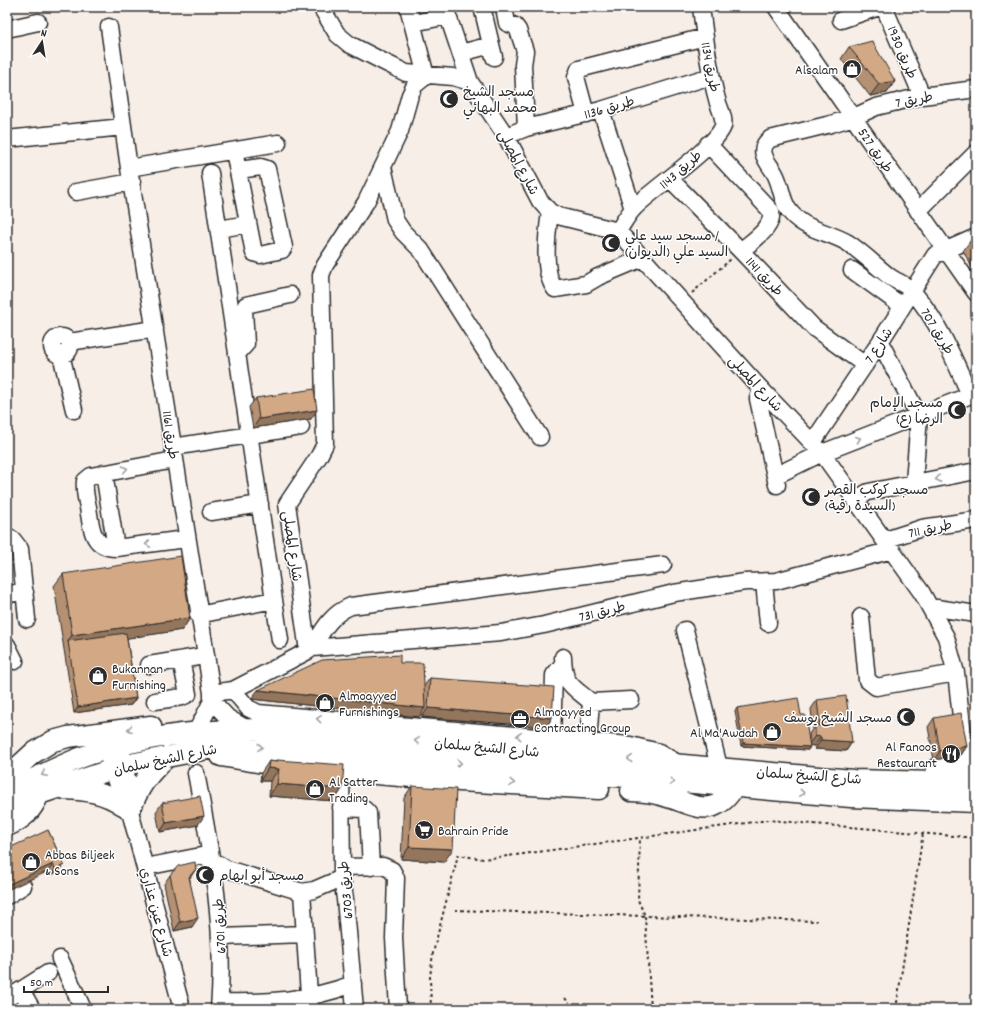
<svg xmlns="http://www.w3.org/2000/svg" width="983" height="1016" viewBox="0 0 983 1016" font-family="Dekko,'Playpen Sans Arabic',sans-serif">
	<rect width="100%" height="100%" fill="#f6eee7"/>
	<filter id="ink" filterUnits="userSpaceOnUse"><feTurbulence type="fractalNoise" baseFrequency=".025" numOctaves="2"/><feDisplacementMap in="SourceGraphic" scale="8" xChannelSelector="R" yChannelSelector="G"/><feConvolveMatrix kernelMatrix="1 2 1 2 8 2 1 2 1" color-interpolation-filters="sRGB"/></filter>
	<g filter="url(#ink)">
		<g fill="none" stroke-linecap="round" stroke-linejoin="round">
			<defs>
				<path id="minor" d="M321 7 337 34 349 44 382 61 406 73 453 77 470 82 506 136 540 201 550 212 558 216 618 231 761 389 822 453 922 593 946 637 956 673 967 769
					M408 7 426 76
					M482 7 494 57
					M504 7 507 23 515 26 518 30 525 51 523 65 526 128
					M776 7 976 293
					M884 7 922 96
					M841 20 879 7
					M413 23 448 16 470 82
					M109 27 129 168 212 693V701L196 732
					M7 29 38 22
					M461 53 491 45
					M601 110 633 209
					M586 114 576 77 579 69 705 37
					M506 136 526 128 601 110 711 76
					M7 139 123 127
					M708 144 771 211C774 228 753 240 741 251
					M234 151 254 253 260 255 282 250 284 247 267 169 261 167 239 170
					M383 167 395 220 403 232 421 250 540 437
					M129 168 278 143
					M210 173 280 640
					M670 179 741 251 814 328 865 365
					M76 192 132 182
					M918 211 976 153
					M550 212C547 233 542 272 555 289L586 284 598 277 643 258
					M219 229 248 224
					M618 231C623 224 627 215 634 208 650 191 717 146 723 126 725 119 720 109 718 103 709 71 705 39 701 7
					M852 270 902 306
					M52 346a9 9 0 1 1 18 0a9 9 0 1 1-18 0Z
					M69 342 155 329
					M880 342 919 416 914 483
					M61 354 74 410
					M237 354 246 344 244 310 246 305 290 295
					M761 389 758 399 777 485
					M970 395C954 359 939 322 913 292 908 285 897 282 890 277 876 266 863 253 848 243 828 231 802 230 788 209 781 198 781 183 774 172 767 161 756 150 770 139L831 124 854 117 876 107 922 96 976 89
					M813 442 880 342 935 255 976 237
					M173 447 301 427
					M174 460 91 476 85 481C84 489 86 499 88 507 91 526 91 548 116 548L186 539
					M104 473 116 548
					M775 476 822 453 976 393
					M855 500 868 492 976 471
					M211 512 260 504
					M7 536 13 540 20 549 27 619
					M885 540 922 528 976 520
					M764 582 768 623
					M7 594 25 592
					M930 607 976 614
					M198 615 274 600
					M861 617 867 680 876 687 956 673
					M685 630 718 763
					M7 645 15 661
					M312 648C323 630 331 614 351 606L663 565
					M308 651 312 648 501 633 544 625 674 593 745 582 776 581 892 550
					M563 657C564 685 571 685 591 702
					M149 665 204 656
					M233 690 248 708 258 713 630 745 659 752 679 764
					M212 693 233 690 308 651 287 504 319 456 325 444 321 275 325 265 366 202 400 131 410 95 415 85 426 76
					M155 701 182 697 188 694 181 660
					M212 701 228 718 247 729
					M552 739 554 675 563 664
					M588 742 591 702 631 700
					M106 749 123 805 131 815 182 1009
					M122 754 133 807
					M341 770 342 878 345 899 355 1009
					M196 773C211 852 226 928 219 1009
					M341 808 364 809 368 813 371 867
					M145 867 201 856 207 858 227 869 302 892 314 890 342 878
					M342 867 383 866 392 870 396 878 394 938 398 1009
					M302 892 310 1009
					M7 896 23 886
					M221 937 305 934
					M60 959 83 1009
					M21 990 48 973
					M7 999 21 990 32 1009
					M220 1002C268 1003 307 1001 353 984"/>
				<path id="major" d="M221 756 281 766 460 781 599 789
					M936 769H976
					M7 777 32 754 53 741 68 737 151 726
					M65 789C86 790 104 792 123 805
					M7 791C33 780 58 766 85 756 146 734 212 729 277 729L853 780 976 783
					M631 791C644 791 659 794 671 798 685 802 701 812 716 805 724 802 729 794 734 788
					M133 803C141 783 152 770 168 756
					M7 810 39 794 125 765 218 747 249 746 342 752 851 797 976 802
					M7 826C23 819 32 811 39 794"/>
			</defs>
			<use href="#minor" stroke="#2b2b2b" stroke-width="19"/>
			<use href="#major" stroke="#2b2b2b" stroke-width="23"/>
			<path stroke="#2b2b2b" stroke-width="2" stroke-dasharray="3 3" stroke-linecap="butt" d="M458 9 465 7
				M692 293 731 259
				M455 910 645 916 638 900 640 838
				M565 998 571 1006 584 1009
				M431 1009 430 977 433 953 458 855 483 859 516 855 768 820 976 838
				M651 1009 645 916 817 921
				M896 1009 923 833
				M904 1009H907"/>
			<use href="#minor" stroke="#fff" stroke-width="16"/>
			<use href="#major" stroke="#fff" stroke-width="20"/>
		</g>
		<path fill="#b59072" stroke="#2b2b2b" d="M849 47 895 81 887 93 870 96 841 59Z
			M976 233V274L963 251Z
			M256 398 311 419 253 428 249 407Z
			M63 574 190 618 182 630 127 638 136 698 131 705 74 713 54 586Z
			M400 663 424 686 430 678 552 718 546 727 422 717V713L419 717 251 699Z
			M817 700 852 742 846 751 815 749 814 746 810 745 808 750 741 746 735 711 737 708 801 715 809 740V734L813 728 811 709Z
			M934 718 967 746 961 755 934 760 928 727Z
			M277 760 342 789 334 801 269 796 270 781H260L261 773 269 761 275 762Z
			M412 786 444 862 401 859 404 798Z
			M162 803 198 825 160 832 156 812Z
			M48 830 64 865 59 871 51 875 49 871Z
			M170 875 190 879 192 927 174 931 164 884Z"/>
		<path fill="#94765d" stroke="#2b2b2b" d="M895 81 887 93 870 96 879 84Z
			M317 410 311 419 253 428 259 419Z
			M190 618 182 630 69 647 68 641 72 635Z
			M258 690 425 708 419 717 251 699Z
			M136 698 131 705 74 713 78 707Z
			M428 708 552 718 546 727 422 717Z
			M815 736 821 737 814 746 808 745Z
			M821 740 852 742 846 751 815 749Z
			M743 743 810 747 808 750 741 746Z
			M967 746 961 755 934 760 940 751Z
			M268 768 279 769 270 781H260Z
			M277 784 342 789 334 801 269 796Z
			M204 816 198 825 160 832 166 823Z
			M409 847 453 849 444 862 401 859Z
			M53 864 49 871 7 890V885Z
			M64 865 59 871 51 875 55 869Z
			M196 869 190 878 183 886 189 877Z
			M198 918 192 927 174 931 180 922Z"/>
		<path fill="#d3a885" stroke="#2b2b2b" d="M872 41 895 81 879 84 849 47Z
			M314 389 317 410 259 419 256 398Z
			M181 556 190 618 72 635 63 574Z
			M126 633 136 698 78 707 68 641Z
			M400 655V663H423L425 708 258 690 322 660Z
			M430 678 554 687 552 718 428 708Z
			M846 696 852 742 821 740V737L815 736V725L820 726 817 700Z
			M798 698 801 715H805L810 747 743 743 737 708Z
			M961 713 967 746 940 751 934 718Z
			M277 760 344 765 342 789 277 784 279 769 268 768 269 761 277 762Z
			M412 786 456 789 453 849 409 847Z
			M200 796 204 816 166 823 162 803Z
			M48 830 64 865 55 869 53 864 7 885V849Z
			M195 862 196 869 189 877 198 918 180 922 170 875 178 866Z"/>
		<defs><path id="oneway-chevron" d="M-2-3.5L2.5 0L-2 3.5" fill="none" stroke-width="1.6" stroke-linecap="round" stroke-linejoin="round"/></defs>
		<g stroke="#a0a0a0">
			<use href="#oneway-chevron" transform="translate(858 439) rotate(-21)"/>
			<use href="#oneway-chevron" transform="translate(125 469) rotate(-11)"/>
			<use href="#oneway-chevron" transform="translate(938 479) rotate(169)"/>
			<use href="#oneway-chevron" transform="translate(148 544) rotate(172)"/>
			<use href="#oneway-chevron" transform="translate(319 719) rotate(-175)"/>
			<use href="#oneway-chevron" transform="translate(130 729) rotate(173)"/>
			<use href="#oneway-chevron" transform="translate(519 736) rotate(-175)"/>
			<use href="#oneway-chevron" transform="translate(417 741) rotate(-175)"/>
			<use href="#oneway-chevron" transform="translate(260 747) rotate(2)"/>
			<use href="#oneway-chevron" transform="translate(630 759) rotate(-175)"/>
			<use href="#oneway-chevron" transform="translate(459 763) rotate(5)"/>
			<use href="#oneway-chevron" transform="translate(44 774) rotate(154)"/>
			<use href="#oneway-chevron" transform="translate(672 782) rotate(6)"/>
			<use href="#oneway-chevron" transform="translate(512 783) rotate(3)"/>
			<use href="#oneway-chevron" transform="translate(802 793) rotate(5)"/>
		</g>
	</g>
	<defs>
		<symbol id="shop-disc" viewBox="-11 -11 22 22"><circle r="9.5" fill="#2b2b2b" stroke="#fff"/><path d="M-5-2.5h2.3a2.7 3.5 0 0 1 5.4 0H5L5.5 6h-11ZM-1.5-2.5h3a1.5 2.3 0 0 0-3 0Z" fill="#fff"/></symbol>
		<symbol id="mosque-disc" viewBox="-11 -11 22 22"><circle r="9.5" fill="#2b2b2b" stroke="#fff"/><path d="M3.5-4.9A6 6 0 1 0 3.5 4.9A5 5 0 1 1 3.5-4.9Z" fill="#fff"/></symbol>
		<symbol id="office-disc" viewBox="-11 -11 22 22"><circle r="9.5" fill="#2b2b2b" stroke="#fff"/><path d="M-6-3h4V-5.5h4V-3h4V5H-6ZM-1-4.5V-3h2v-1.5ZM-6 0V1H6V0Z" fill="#fff"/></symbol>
		<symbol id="restaurant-disc" viewBox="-11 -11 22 22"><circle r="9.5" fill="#2b2b2b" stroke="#fff"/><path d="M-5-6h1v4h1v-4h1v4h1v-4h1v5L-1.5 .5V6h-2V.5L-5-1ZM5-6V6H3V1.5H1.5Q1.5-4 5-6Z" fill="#fff"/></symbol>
		<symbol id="supermarket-disc" viewBox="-11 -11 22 22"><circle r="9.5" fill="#2b2b2b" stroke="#fff"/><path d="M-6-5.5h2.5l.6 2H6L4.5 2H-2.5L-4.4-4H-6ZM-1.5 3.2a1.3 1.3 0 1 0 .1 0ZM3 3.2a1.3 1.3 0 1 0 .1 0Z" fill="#fff"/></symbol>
	</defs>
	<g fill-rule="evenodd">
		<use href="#shop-disc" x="841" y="58" width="22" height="22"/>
		<use href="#mosque-disc" x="438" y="88" width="22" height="22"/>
		<use href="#mosque-disc" x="600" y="232" width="22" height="22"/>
		<use href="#mosque-disc" x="946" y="399" width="22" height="22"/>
		<use href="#mosque-disc" x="800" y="486" width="22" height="22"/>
		<use href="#shop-disc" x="87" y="665" width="22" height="22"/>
		<use href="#shop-disc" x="314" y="692" width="22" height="22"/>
		<use href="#mosque-disc" x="895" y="706" width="22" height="22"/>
		<use href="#office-disc" x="509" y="708" width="22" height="22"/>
		<use href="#shop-disc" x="761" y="721" width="22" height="22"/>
		<use href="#restaurant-disc" x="940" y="743" width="22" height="22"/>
		<use href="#shop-disc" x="304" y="778" width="22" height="22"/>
		<use href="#supermarket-disc" x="413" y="819" width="22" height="22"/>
		<use href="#shop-disc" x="20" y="851" width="22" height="22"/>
		<use href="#mosque-disc" x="194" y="864" width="22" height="22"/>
	</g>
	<g text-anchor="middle" stroke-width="3" stroke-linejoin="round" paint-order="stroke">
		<g font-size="14" fill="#2b2b2b" stroke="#fff">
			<text transform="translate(903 52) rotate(67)" y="5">طريق 1930</text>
			<text transform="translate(711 67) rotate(79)" y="5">طريق 1134</text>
			<text transform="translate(914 99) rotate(-11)" y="5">طريق 7</text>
			<text transform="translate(609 107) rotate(-16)" y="5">طريق 1136</text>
			<text transform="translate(876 150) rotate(56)" y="5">طريق 527</text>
			<text transform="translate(519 162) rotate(62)" y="5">شارع المصلى</text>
			<text transform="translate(680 169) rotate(-41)" y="5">طريق 1143</text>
			<text transform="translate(765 276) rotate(47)" y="5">طريق 1141</text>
			<text transform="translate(938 331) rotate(59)" y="5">طريق 707</text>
			<text transform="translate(878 345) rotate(-57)" y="5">شارع 7</text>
			<text transform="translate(756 383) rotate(47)" y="5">شارع المصلى</text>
			<text transform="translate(171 435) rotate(82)" y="5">طريق 1161</text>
			<text transform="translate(930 528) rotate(-12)" y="5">طريق 711</text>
			<text transform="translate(293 546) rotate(82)" y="5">شارع المصلى</text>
			<text transform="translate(602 611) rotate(-14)" y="5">طريق 731</text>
			<text transform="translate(487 747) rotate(5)" y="5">شارع الشيخ سلمان</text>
			<text transform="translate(165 759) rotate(-12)" y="5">شارع الشيخ سلمان</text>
			<text transform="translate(809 775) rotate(4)" y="5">شارع الشيخ سلمان</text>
			<text transform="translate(345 890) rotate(-95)" y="5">طريق 6703</text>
			<text transform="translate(157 912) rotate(75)" y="5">شارع عين عذاري</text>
			<text transform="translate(219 926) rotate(-93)" y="5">طريق 6701</text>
		</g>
		<g font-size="14" fill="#2b2b2b" stroke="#fff" text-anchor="start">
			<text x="838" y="74" text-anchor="end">Alsalam</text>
			<text x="463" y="96">مسجد الشيخ<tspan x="463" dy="16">محمد البهائي</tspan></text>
			<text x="625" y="240">مسجد سيد علي /<tspan x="625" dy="16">السيد علي (الديوان)</tspan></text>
			<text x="943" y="407" text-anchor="end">مسجد الإمام<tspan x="943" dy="16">الرضا (ع)</tspan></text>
			<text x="825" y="494">مسجد كوكب القصر<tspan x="825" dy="16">(السيدة رقية)</tspan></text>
			<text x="112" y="673">Bukannan<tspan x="112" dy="16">Furnishing</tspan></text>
			<text x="339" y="700">Almoayyed<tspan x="339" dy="16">Furnishings</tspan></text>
			<text x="534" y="716">Almoayyed<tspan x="534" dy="16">Contracting Group</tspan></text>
			<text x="892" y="722" text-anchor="end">مسجد الشيخ يوسف</text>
			<text x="758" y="737" text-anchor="end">Al Ma'Awdah</text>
			<text x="937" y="751" text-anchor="end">Al Fanoos<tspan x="937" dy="16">Restaurant</tspan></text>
			<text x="329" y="786">Al Satter<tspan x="329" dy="16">Trading</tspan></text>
			<text x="438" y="835">Bahrain Pride</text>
			<text x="45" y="859">Abbas Biljeek<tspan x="45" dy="16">&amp; Sons</tspan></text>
			<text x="219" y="880">مسجد أبو ابهام</text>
		</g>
	</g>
	<rect width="983" height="1016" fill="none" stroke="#fff" stroke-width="24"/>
	<rect x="12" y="12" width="959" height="992" fill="none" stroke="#2b2b2b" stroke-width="1.5" filter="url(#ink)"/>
	<g transform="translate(42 42) rotate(12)" stroke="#ffffff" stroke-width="3" paint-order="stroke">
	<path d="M0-3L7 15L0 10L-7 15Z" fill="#2b2b2b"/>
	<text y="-6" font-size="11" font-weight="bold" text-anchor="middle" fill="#2b2b2b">N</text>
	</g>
	<path d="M24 986v6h84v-6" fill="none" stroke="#2b2b2b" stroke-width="2"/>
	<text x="30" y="986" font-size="12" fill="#2b2b2b" stroke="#ffffff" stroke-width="3" paint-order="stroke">50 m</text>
</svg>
